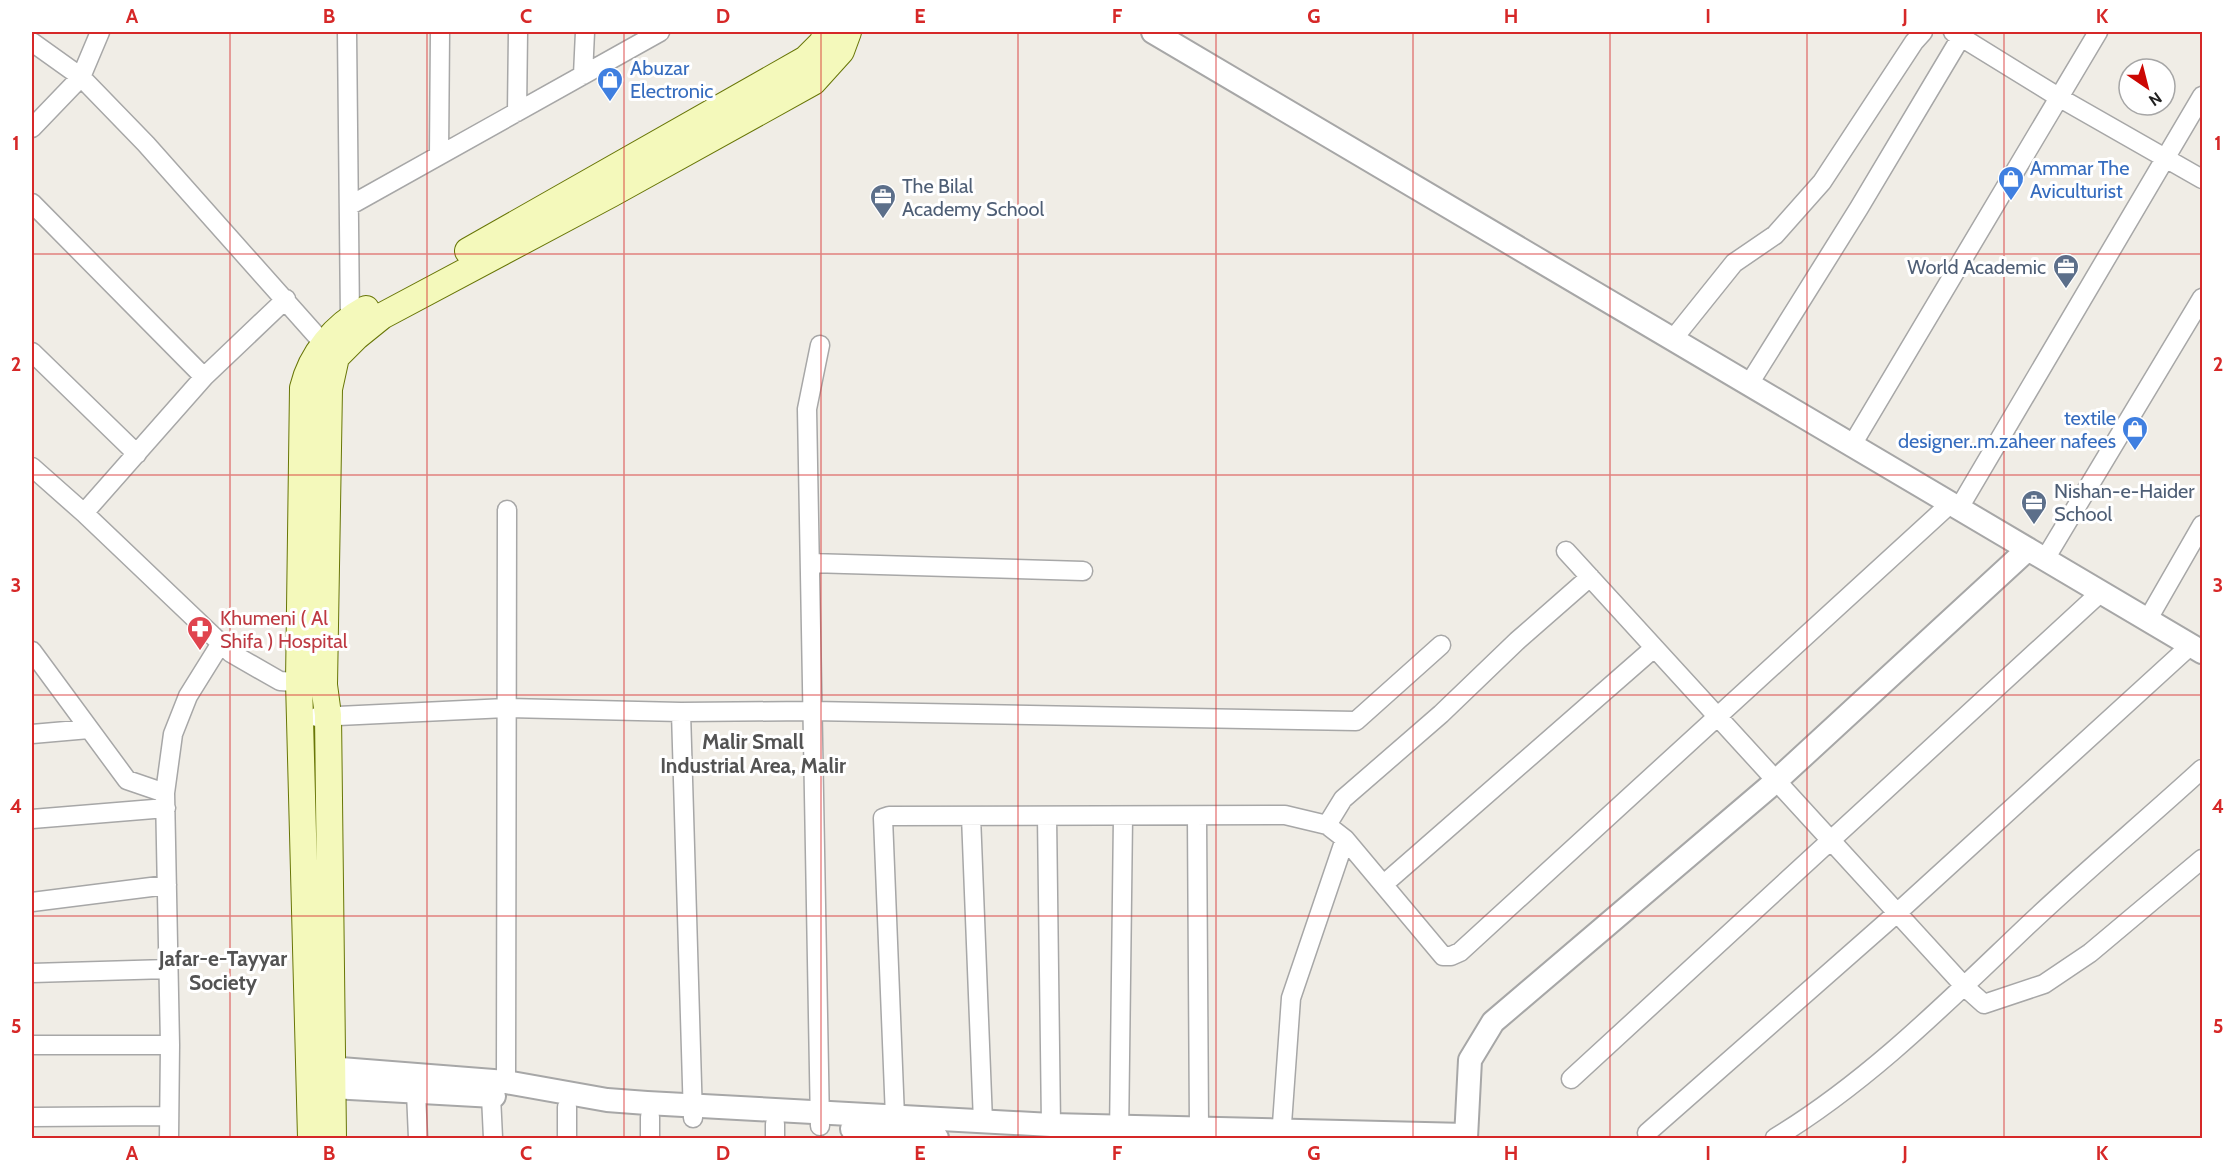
<svg xmlns="http://www.w3.org/2000/svg" width="2234" height="1170" viewBox="0 0 2234 1170" font-family="Cabin,sans-serif">
	<rect width="100%" height="100%" fill="#f0ede6"/>
	<g fill="none" stroke-linecap="round" stroke-linejoin="round">
		<defs>
			<path id="minor" d="M100 32 81 77 146 144 331 352
				M347 32 350 320
				M1953 32 2060 98 2202 179
				M32 42 81 77 32 128
				M583 75 585 32
				M517 112 518 32
				M439 155 440 32
				M32 203 204 377
				M349 206 660 32
				M1673 339 1734 263 1775 235 1822 182 1914 42 1923 32
				M820 345 807 409 820 1126
				M32 352 137 454
				M1749 384 1859 208 1961 37
				M1852 445 2098 32
				M32 467 84 513 231 653 280 681 309 683
				M1959 508 2202 96
				M84 513 204 377 286 299
				M1566 551 1965 987 1984 1004 2044 984 2090 953 2202 859
				M2045 559 2202 298
				M810 563 1083 571
				M2148 619 2202 525
				M32 651 127 780 165 793
				M681 712 693 1118
				M317 717 506 708 681 712 812 711 1356 721 1441 645
				M32 734 89 729
				M971 816 983 1122
				M1047 816 1051 1125
				M1197 817 1199 1128
				M32 819 166 808
				M1327 825 1343 799 1441 714 1517 641 1590 577
				M1384 884 1654 648
				M32 902 167 885
				M32 973 168 969
				M32 1045H170
				M1571 1079 2101 592
				M506 1082 507 510
				M416 1092 418 1138
				M491 1096 493 1138
				M32 1117 169 1116
				M650 1117V1138
				M895 1117 883 818 889 816 1285 815 1327 825 1345 839 1443 956H1451L1460 952 1951 503
				M1647 1133 1897 913 2191 645
				M169 1138 170 1045 165 793 173 734 188 696 221 643
				M567 1138V1107
				M775 1138V1124
				M1119 1138 1123 817
				M1281 1138 1291 998 1345 839
				M1775 1138C1869 1081 1946 1003 2026 927 2083 873 2144 822 2202 769"/>
			<path id="tertiary" d="M1153 32 2202 652
				M315 1067 506 1082 607 1100 647 1103 1051 1125 1466 1135
				M314 1086 494 1096
				M852 1129 937 1138
				M1466 1138 1470 1060 1493 1022 1776 781 2028 549"/>
			<path id="secondary" d="M468 251 806 59 822 43 827 32
				M311 1138 299 682 303 388C311 354 335 326 366 309
				M333 1138 328 715 324 685 329 389 336 357 356 337 382 316 611 194 813 82 841 51 848 32"/>
		</defs>
		<use href="#minor" stroke="#a7a7a7" stroke-width="21"/>
		<use href="#tertiary" stroke="#a7a7a7" stroke-width="26"/>
		<use href="#secondary" stroke="#687607" stroke-width="28"/>
		<use href="#minor" stroke="#fff" stroke-width="18"/>
		<use href="#tertiary" stroke="#fff" stroke-width="22"/>
		<use href="#secondary" stroke="#f4f9bb" stroke-width="26"/>
	</g>
	<path fill="none" stroke="#d62828" stroke-width="1.5" stroke-opacity="0.55" d="M230 32V1138M427 32V1138M624 32V1138M821 32V1138M1018 32V1138M1216 32V1138M1413 32V1138M1610 32V1138M1807 32V1138M2004 32V1138M32 254H2202M32 475H2202M32 695H2202M32 916H2202"/>
	<defs>
		<symbol id="shop-pin" viewBox="-11 -11 22 30"><path d="M0 17L-7.5 6A9.5 9.5 0 1 1 7.5 6Z" fill="#3f7fe0" stroke="#fff"/><path d="M-5-2.5h2.3a2.7 3.5 0 0 1 5.4 0H5L5.5 6h-11ZM-1.5-2.5h3a1.5 2.3 0 0 0-3 0Z" fill="#fff"/></symbol>
		<symbol id="office-pin" viewBox="-11 -11 22 30"><path d="M0 17L-7.5 6A9.5 9.5 0 1 1 7.5 6Z" fill="#5c6f8a" stroke="#fff"/><path d="M-6-3h4V-5.5h4V-3h4V5H-6ZM-1-4.5V-3h2v-1.5ZM-6 0V1H6V0Z" fill="#fff"/></symbol>
		<symbol id="pharmacy-pin" viewBox="-11 -11 22 30"><path d="M0 17L-7.5 6A9.5 9.5 0 1 1 7.5 6Z" fill="#e0444e" stroke="#fff"/><path d="M-2-6h4v4h4v4h-4v4h-4v-4h-4v-4h4Z" fill="#fff"/></symbol>
	</defs>
	<g fill-rule="evenodd">
		<use href="#shop-pin" x="595" y="65" width="30" height="40"/>
		<use href="#shop-pin" x="1996" y="164" width="30" height="40"/>
		<use href="#office-pin" x="868" y="182" width="30" height="40"/>
		<use href="#office-pin" x="2051" y="252" width="30" height="40"/>
		<use href="#shop-pin" x="2120" y="414" width="30" height="40"/>
		<use href="#office-pin" x="2019" y="488" width="30" height="40"/>
		<use href="#pharmacy-pin" x="185" y="614" width="30" height="40"/>
	</g>
	<g text-anchor="middle" stroke-width="6" stroke-linejoin="round" paint-order="stroke">
		<g font-size="20" fill="#366cbe" stroke="#fff" text-anchor="start">
			<text x="630" y="75">Abuzar<tspan x="630" dy="23">Electronic</tspan></text>
			<text x="2030" y="175">Ammar The<tspan x="2030" dy="23">Aviculturist</tspan></text>
			<text x="2116" y="425" text-anchor="end">textile<tspan x="2116" dy="23">designer..m.zaheer nafees</tspan></text>
		</g>
		<g font-size="20" fill="#4e5e75" stroke="#fff" text-anchor="start">
			<text x="902" y="193">The Bilal<tspan x="902" dy="23">Academy School</tspan></text>
			<text x="2046" y="274" text-anchor="end">World Academic</text>
			<text x="2054" y="498">Nishan-e-Haider<tspan x="2054" dy="23">School</tspan></text>
		</g>
		<g font-size="20" fill="#be3a42" stroke="#fff" text-anchor="start">
			<text x="220" y="625">Khumeni ( Al<tspan x="220" dy="23">Shifa ) Hospital</tspan></text>
		</g>
		<g font-size="21" font-weight="bold" fill="#535353" stroke="#fff">
			<text x="753" y="749">Malir Small<tspan x="753" dy="24">Industrial Area, Malir</tspan></text>
			<text x="223" y="966">Jafar-e-Tayyar<tspan x="223" dy="24">Society</tspan></text>
		</g>
	</g>
	<rect width="2234" height="1170" fill="none" stroke="#ffffff" stroke-width="66"/>
	<g transform="translate(2147 87) rotate(145)"><circle r="28" fill="#ffffff" stroke="#a6a6a6" stroke-width="1.5"/>
	<path d="M0-4.5L10 22L0 15L-10 22Z" fill="#cc0703"/>
	<text y="-9" font-size="16" font-weight="bold" text-anchor="middle" fill="#202020">N</text>
	</g>
	<rect x="33" y="33" width="2168" height="1104" fill="none" stroke="#d62828" stroke-width="2"/>
	<g font-size="20" text-anchor="middle" font-weight="bold" fill="#d62828">
		<text x="132" y="23">A</text>
		<text x="329" y="23">B</text>
		<text x="526" y="23">C</text>
		<text x="723" y="23">D</text>
		<text x="920" y="23">E</text>
		<text x="1117" y="23">F</text>
		<text x="1314" y="23">G</text>
		<text x="1511" y="23">H</text>
		<text x="1708" y="23">I</text>
		<text x="1905" y="23">J</text>
		<text x="2102" y="23">K</text>
		<text x="16" y="150">1</text>
		<text x="2218" y="150">1</text>
		<text x="16" y="371">2</text>
		<text x="2218" y="371">2</text>
		<text x="16" y="592">3</text>
		<text x="2218" y="592">3</text>
		<text x="16" y="813">4</text>
		<text x="2218" y="813">4</text>
		<text x="16" y="1033">5</text>
		<text x="2218" y="1033">5</text>
		<text x="132" y="1160">A</text>
		<text x="329" y="1160">B</text>
		<text x="526" y="1160">C</text>
		<text x="723" y="1160">D</text>
		<text x="920" y="1160">E</text>
		<text x="1117" y="1160">F</text>
		<text x="1314" y="1160">G</text>
		<text x="1511" y="1160">H</text>
		<text x="1708" y="1160">I</text>
		<text x="1905" y="1160">J</text>
		<text x="2102" y="1160">K</text>
	</g>
</svg>
